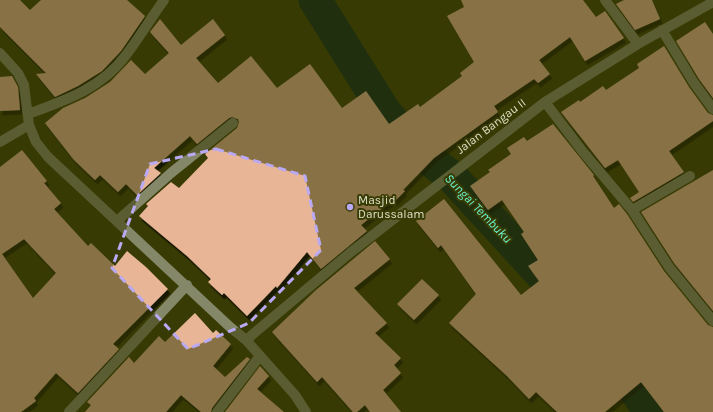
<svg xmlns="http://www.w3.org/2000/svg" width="713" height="412" viewBox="0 0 713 412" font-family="Karla,sans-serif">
	<defs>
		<filter id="shadow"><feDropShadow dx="2.5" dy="4.5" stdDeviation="0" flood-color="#0009"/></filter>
	</defs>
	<rect width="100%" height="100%" fill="#383b04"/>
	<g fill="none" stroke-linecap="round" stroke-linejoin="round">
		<path stroke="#04251d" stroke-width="33" d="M315 0 385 112 421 153 453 178 562 297
			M608 351 650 412"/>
	</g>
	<path fill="#e8b696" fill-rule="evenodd" filter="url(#shadow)" d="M0 0H20L30 10 41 0H127L145 16 121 51 102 71 78 86 55 97 36 74 46 73 0 27Z
		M461 0H583L596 17 605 11 624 38 585 61 570 37 539 60 550 74 538 83 534 79 494 106 498 112 434 158 403 190 405 191 394 202 393 200 361 225 367 231 321 269 307 252 277 288 276 286 247 316 224 293 222 295 208 282 211 279 187 256 139 216 148 206 146 204 171 182 179 188 208 158 205 154 237 128 239 122 238 119 232 117 229 118 197 144 190 136 154 168 161 173 137 195 126 184 118 192 100 175 95 180 74 160 45 123 63 108 85 98 110 82 131 60 145 74 169 53 150 32 160 19 181 45 213 19 225 35 196 58 218 83 251 56 277 88 310 64 342 108 366 91 389 124 418 104 420 107 462 76 460 73 474 62 447 16 464 7Z
		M624 0H652L660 19 635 30 616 4Z
		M705 22 713 34V98L699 79 676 41Z
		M664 46 689 87 708 113 713 115V121L669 151 684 172 633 202 630 198 639 192 618 160 605 168 561 112 579 100 580 102 603 86 606 90 639 68 637 64Z
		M12 76 18 87 20 110 0 111V77Z
		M553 124 594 175 593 176 614 208 619 204 627 214 664 271 708 325 713 327V412H664L641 382 605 412H557L536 392 529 399 507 376 449 323 476 294 441 245 438 248 416 221 444 199 521 295 539 281 528 266 538 260 521 234 524 232 502 200 488 210 470 186 490 172 488 170 511 154 507 148 524 137 527 141Z
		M22 150 47 181 44 183 61 203 54 209 88 246 91 243 115 266 127 251 146 267 168 289 113 344 119 349 78 393 56 373 34 398 36 401 21 412H0V167ZM24 239 56 273 33 298 2 254Z
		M713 170V311L674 263 641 212Z
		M375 241 390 259 354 288 387 323 375 333 401 358 394 365 401 373 383 390 401 412H370L365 405 357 412H353L322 377 317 382 272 332 316 290Z
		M422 279 439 295 414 320 397 304Z
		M195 313 213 333 216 330 231 344 213 366 225 377 247 357 250 359 212 408 211 412H201L181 395 166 412H85L91 405 87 402 129 357 134 363 159 336 165 342Z
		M260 366 269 376 257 389 284 412H225Z"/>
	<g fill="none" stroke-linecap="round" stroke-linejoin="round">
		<path stroke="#848868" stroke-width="10" d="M605 0 638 44
			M662 30 694 83 713 109
			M0 53 18 73 24 85 29 125 36 142 48 157 230 327 246 340 295 395 306 412
			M545 102 583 152 632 210 669 267 713 321
			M28 114C64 101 102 88 126 55 139 38 151 18 164 0
			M0 142 29 125
			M632 210 690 176
			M117 221 171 173 233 123
			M246 340 351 252 545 102 638 44 713 2
			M69 412 187 285
			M217 412 260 356"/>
	</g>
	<path d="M0 0H713V412H0ZM216 149 305 176 321 250 249 323 188 349 112 268 150 164Z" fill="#383b04" fill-opacity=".55" fill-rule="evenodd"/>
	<path fill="none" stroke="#baaaf6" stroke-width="3" stroke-dasharray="8 5" stroke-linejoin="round" d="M216 149 305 176 321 250 249 323 188 349 112 268 150 164Z"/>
	<circle fill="#baaaf6" stroke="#383b04" stroke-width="1.5" cx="350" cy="207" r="4"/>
	<g text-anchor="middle" stroke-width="4" stroke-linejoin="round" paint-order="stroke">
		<g font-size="12" fill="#dee1c6" stroke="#383b04">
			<text transform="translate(491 126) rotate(-37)" y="4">Jalan Bangau II</text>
		</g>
		<g font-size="12" fill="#dee1c6" stroke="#383b04" text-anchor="start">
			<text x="358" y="204">Masjid<tspan x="358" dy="14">Darussalam</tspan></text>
		</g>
		<g font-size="13" font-style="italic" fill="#68f3cf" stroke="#383b04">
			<text transform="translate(479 208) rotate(46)" y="5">Sungai Tembuku</text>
		</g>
	</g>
</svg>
